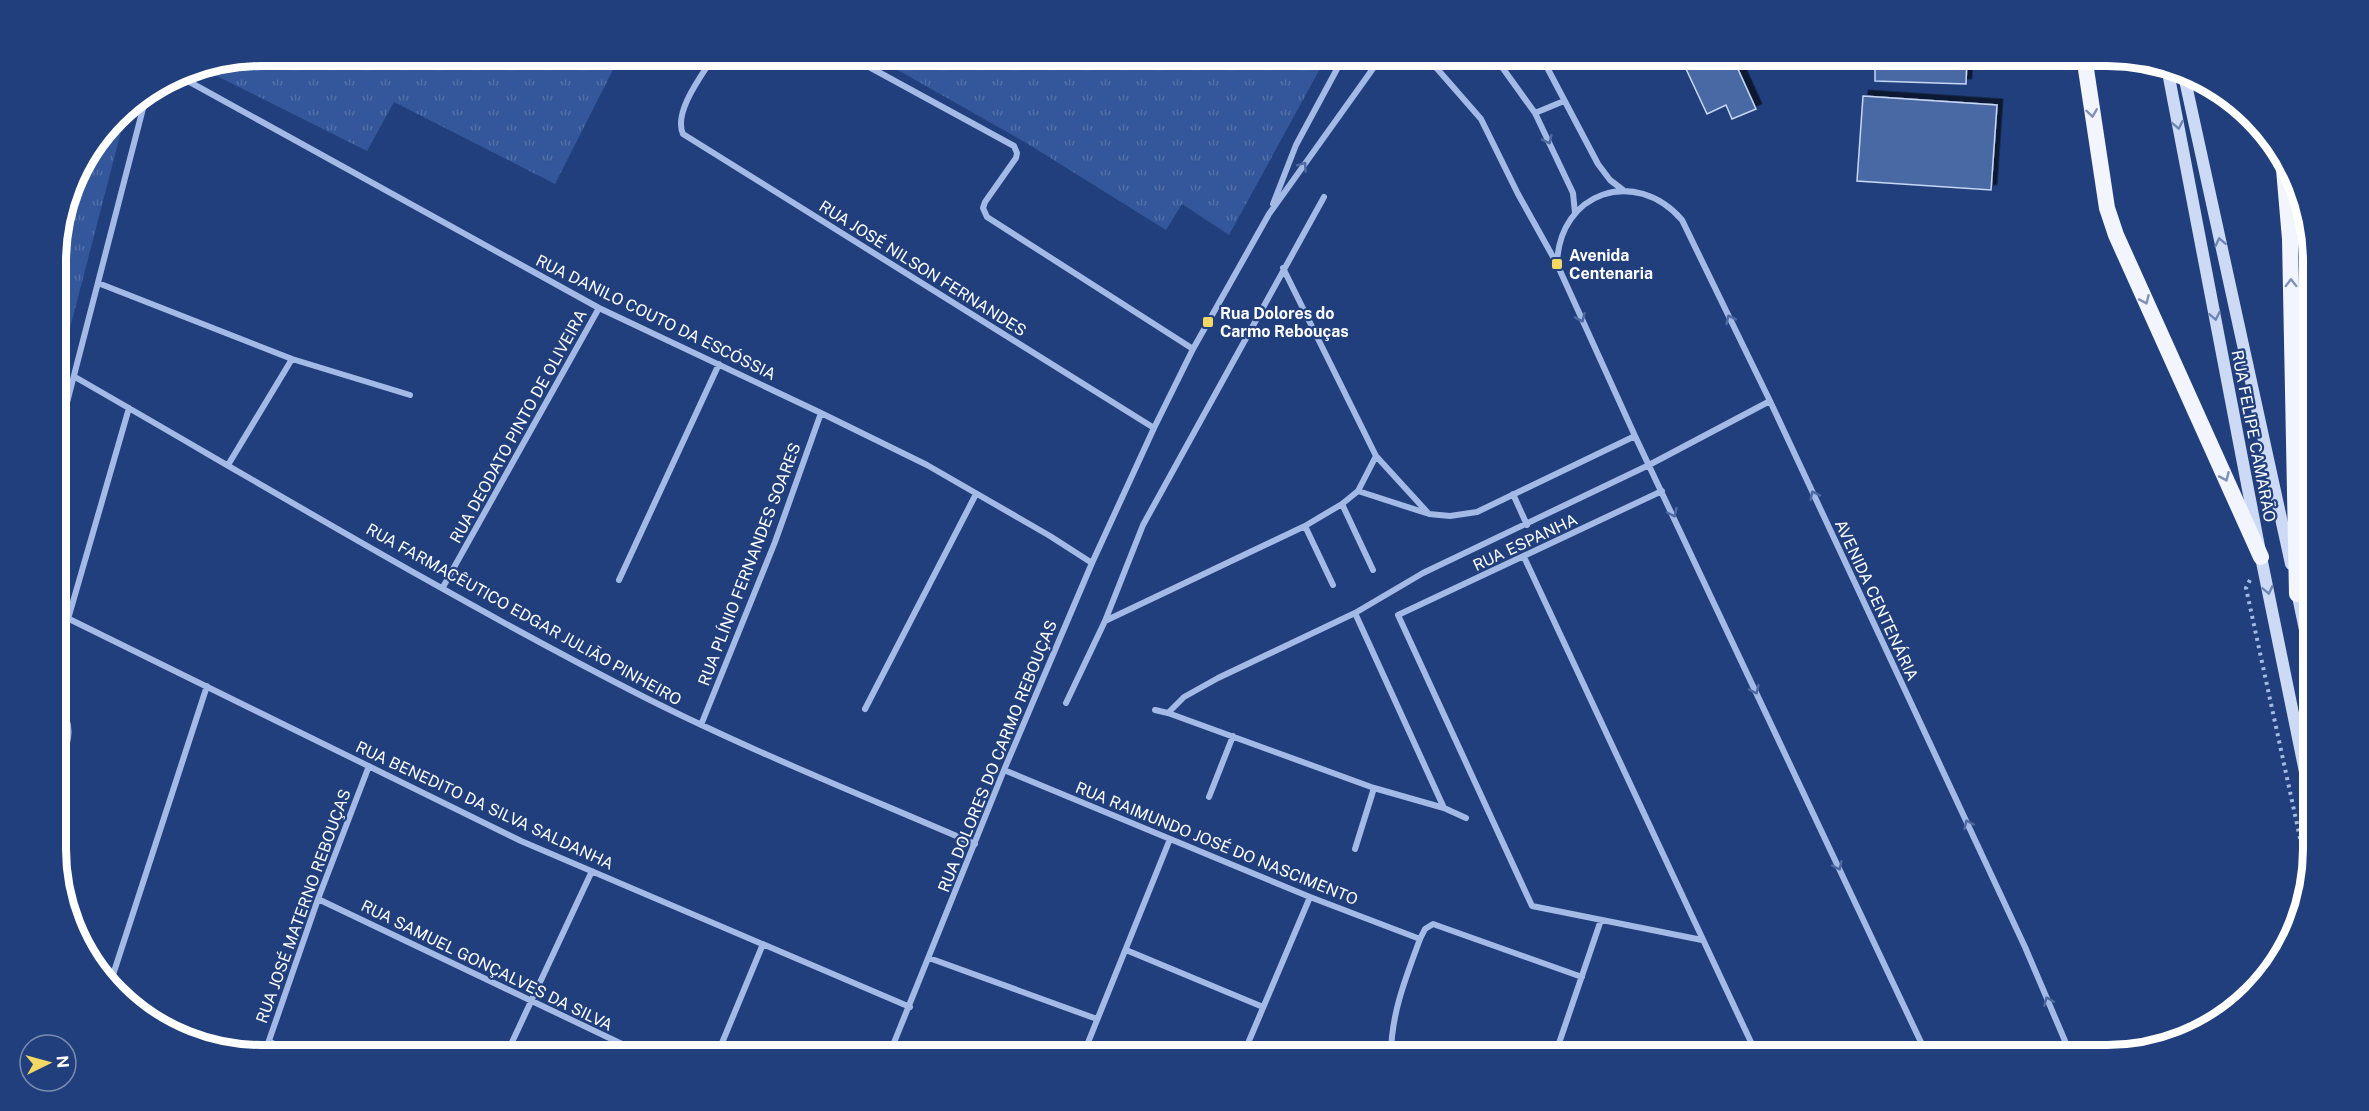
<svg xmlns="http://www.w3.org/2000/svg" width="2369" height="1111" viewBox="0 0 2369 1111" font-family="'Public Sans',sans-serif">
	<defs>
		<pattern id="grass-tufts" width="24" height="20" patternUnits="userSpaceOnUse" patternTransform="scale(1.5)"><rect width="24" height="20" fill="#33579a"/><path d="M3 7l-1-3M5 7V3M7 7l1-3M15 17l-1-3M17 17v-4M19 17l1-3" fill="none" stroke="#5270a9"/></pattern>
		<filter id="shadow"><feDropShadow dx="5.5" dy="-5.5" stdDeviation="0" flood-color="#0009"/></filter>
	</defs>
	<rect width="100%" height="100%" fill="#213f7c"/>
	<path fill="url(#grass-tufts)" d="M262 56H620L555 184 394 102 367 151 201 68Z
		M873 56H1327L1229 235 1182 204 1166 230 1028 144Z
		M128 105 56 382V248L77 170Z"/>
	<path fill="#4969a5" stroke="#c7d7f5" stroke-width="1.5" filter="url(#shadow)" d="M1680 56H1732L1756 109 1732 119 1726 105 1707 114Z
		M1875 56H1967L1966 84 1875 81Z
		M1863 96 1997 105 1991 190 1857 181Z"/>
	<g fill="none" stroke-linecap="round" stroke-linejoin="round">
		<path stroke="#a3bae6" stroke-width="4" stroke-dasharray="3 4.5" stroke-linecap="butt" d="M2250 580 2246 588 2308 875"/>
		<path stroke="#a3bae6" stroke-width="6" d="M714 56C702 75 673 112 683 134L1154 428
			M849 56 1014 146 1017 153 1016 158 985 202 983 208 987 217 1193 349
			M1426 56 1481 119 1518 194 1557 264 1635 436 1927 1055
			M1494 56 1535 113 1573 193 1575 213
			M1541 56 1598 164 1610 180 1623 190
			M177 75 599 308 821 413 927 465 1050 536 1092 563
			M1535 113 1564 101
			M1273 204 1296 145 1344 56
			M1557 264C1559 192 1635 166 1682 220L1770 401 2025 947 2071 1055
			M98 283 292 359 410 395
			M75 377C263 485 450 598 644 697 751 751 864 796 975 844
			M56 445 147 93
			M1376 456 1429 514 1450 516 1477 512 1635 436
			M228 465 292 359
			M1358 491 1426 513
			M1662 491 1398 615 1532 906 1702 940
			M1513 494 1527 525
			M1342 504 1373 570
			M1305 526 1333 585
			M1524 557 1757 1055
			M619 580 719 364
			M443 587 599 308
			M57 613 521 841 910 1007
			M1105 621 1305 526 1342 504 1358 491 1376 456 1283 268
			M57 657 129 408
			M1066 703 1105 621 1143 525 1324 197
			M57 707C79 725 64 752 57 775
			M865 709 976 494
			M1155 710 1168 713 1374 788 1444 808 1466 818
			M1168 713 1184 697 1218 678 1355 613
			M701 725 775 542 821 413
			M1004 770 1310 897 1420 939
			M1209 797 1233 736
			M1444 808 1355 613 1423 573 1649 465 1770 401
			M1355 849 1374 788
			M318 899 645 1055
			M1126 950 1263 1007
			M929 958 1097 1019
			M110 984 207 686
			M269 1041 294 1055
			M264 1055 318 899 369 766
			M506 1055 592 871
			M717 1055 763 944
			M889 1055 1004 770 1092 563 1154 428 1193 349 1269 214 1382 56
			M1083 1055 1170 839
			M1243 1055 1310 897
			M1391 1055C1391 1014 1406 977 1420 939L1425 929 1433 924 1582 977
			M1555 1055 1601 920"/>
		<path stroke="#cddaf5" stroke-width="12" d="M2167 67 2261 557 2313 811
			M2183 71 2291 564
			M2296 587 2313 668"/>
		<path stroke="#f2f5fe" stroke-width="16" d="M2084 56 2107 208 2116 235 2261 557
			M2284 169 2290 239 2297 594"/>
	</g>
	<defs><path id="oneway-chevron" d="M-2-3.5L2.5 0L-2 3.5" fill="none" stroke-width="1.6" stroke-linecap="round" stroke-linejoin="round" transform="scale(1.5)"/></defs>
	<g stroke="#7f91b6">
		<use href="#oneway-chevron" transform="translate(2092 113) rotate(82)"/>
		<use href="#oneway-chevron" transform="translate(2291 283) rotate(-91)"/>
		<use href="#oneway-chevron" transform="translate(2145 300) rotate(66)"/>
		<use href="#oneway-chevron" transform="translate(2225 477) rotate(66)"/>
	</g>
	<g stroke="#6e85b2">
		<use href="#oneway-chevron" transform="translate(2178 125) rotate(79)"/>
		<use href="#oneway-chevron" transform="translate(2220 242) rotate(-102)"/>
		<use href="#oneway-chevron" transform="translate(2215 316) rotate(79)"/>
		<use href="#oneway-chevron" transform="translate(2268 590) rotate(78)"/>
	</g>
	<g stroke="#4e6aa1">
		<use href="#oneway-chevron" transform="translate(1548 140) rotate(64)"/>
		<use href="#oneway-chevron" transform="translate(1303 166) rotate(-54)"/>
		<use href="#oneway-chevron" transform="translate(1581 318) rotate(66)"/>
		<use href="#oneway-chevron" transform="translate(1730 319) rotate(-116)"/>
		<use href="#oneway-chevron" transform="translate(1814 495) rotate(-115)"/>
		<use href="#oneway-chevron" transform="translate(1673 513) rotate(65)"/>
		<use href="#oneway-chevron" transform="translate(1755 690) rotate(65)"/>
		<use href="#oneway-chevron" transform="translate(1968 824) rotate(-115)"/>
		<use href="#oneway-chevron" transform="translate(1838 866) rotate(65)"/>
		<use href="#oneway-chevron" transform="translate(2048 1001) rotate(-113)"/>
	</g>
	<g fill="#f3d964" stroke="#213f7c" stroke-width="2">
		<rect x="1551" y="258" width="12" height="12" rx="3"/>
		<rect x="1202" y="316" width="12" height="12" rx="3"/>
	</g>
	<g text-anchor="middle" stroke-width="4.5" stroke-linejoin="round" paint-order="stroke">
		<g font-size="16" font-weight="bold" fill="#fff" stroke="#213f7c" text-anchor="start">
			<text x="1569" y="261">Avenida<tspan x="1569" dy="18">Centenaria</tspan></text>
			<text x="1220" y="319">Rua Dolores do<tspan x="1220" dy="18">Carmo Rebouças</tspan></text>
		</g>
		<g font-size="16" fill="#fff" stroke="#213f7c">
			<text transform="translate(923 268) rotate(32)" y="6">RUA JOSÉ NILSON FERNANDES</text>
			<text transform="translate(656 317) rotate(26)" y="6">RUA DANILO COUTO DA ESCÓSSIA</text>
			<text transform="translate(518 426) rotate(-61)" y="6">RUA DEODATO PINTO DE OLIVEIRA</text>
			<text transform="translate(2254 436) rotate(79)" y="6">RUA FELIPE CAMARÃO</text>
			<text transform="translate(1525 542) rotate(-25)" y="6">RUA ESPANHA</text>
			<text transform="translate(749 564) rotate(-69)" y="6">RUA PLÍNIO FERNANDES SOARES</text>
			<text transform="translate(1877 600) rotate(65)" y="6">AVENIDA CENTENÁRIA</text>
			<text transform="translate(524 614) rotate(29)" y="6">RUA FARMACÊUTICO EDGAR JULIÃO PINHEIRO</text>
			<text transform="translate(997 756) rotate(-68)" y="6">RUA DOLORES DO CARMO REBOUÇAS</text>
			<text transform="translate(485 805) rotate(25)" y="6">RUA BENEDITO DA SILVA SALDANHA</text>
			<text transform="translate(1217 843) rotate(22)" y="6">RUA RAIMUNDO JOSÉ DO NASCIMENTO</text>
			<text transform="translate(303 906) rotate(-70)" y="6">RUA JOSÉ MATERNO REBOUÇAS</text>
			<text transform="translate(487 965) rotate(26)" y="6">RUA SAMUEL GONÇALVES DA SILVA</text>
		</g>
	</g>
	<path d="M0 0H2369V1111H0ZM262 66H2107A196 196 0 0 1 2303 262V849A196 196 0 0 1 2107 1045H262A196 196 0 0 1 66 849V262A196 196 0 0 1 262 66Z" fill="#213f7c" fill-rule="evenodd"/>
	<path fill="none" stroke="#fff" stroke-width="8" d="M262 66H2107A196 196 0 0 1 2303 262V849A196 196 0 0 1 2107 1045H262A196 196 0 0 1 66 849V262A196 196 0 0 1 262 66Z"/>
	<g transform="translate(48 1063) rotate(85)"><circle r="28" fill="#213f7c" stroke="#7a8cb0" stroke-width="1.5"/>
	<path d="M0-4.5L10 22L0 15L-10 22Z" fill="#f3d964"/>
	<text y="-9" font-size="16" font-weight="bold" text-anchor="middle" fill="#ffffff">N</text>
	</g>
</svg>
